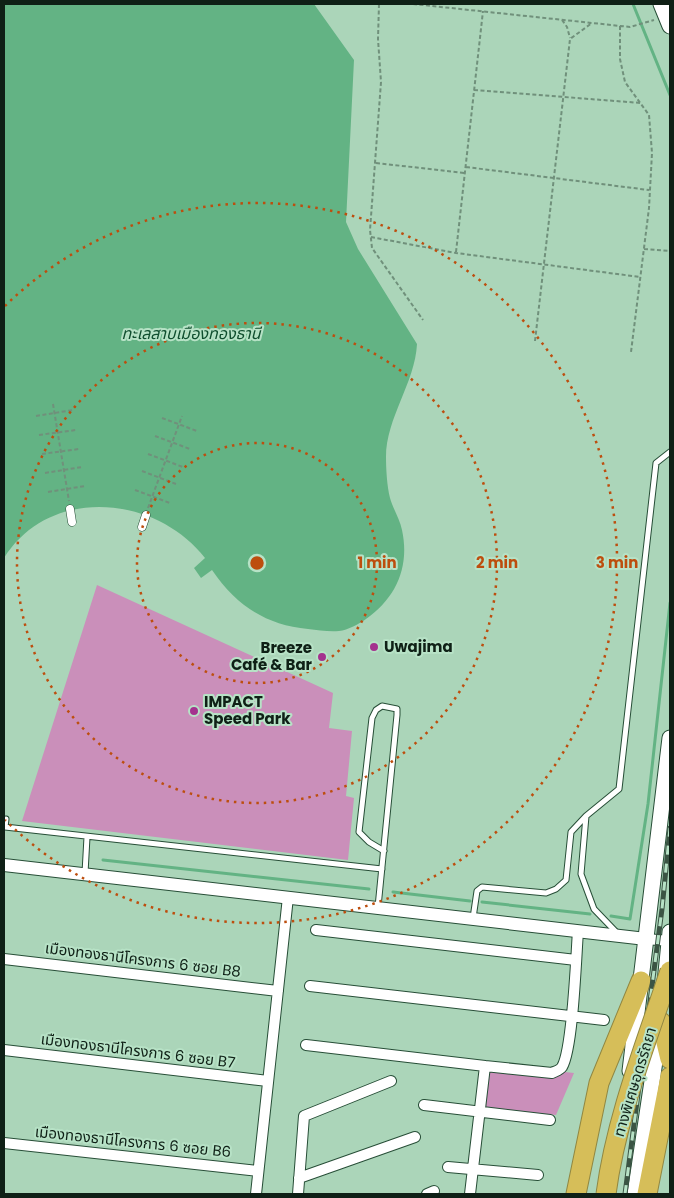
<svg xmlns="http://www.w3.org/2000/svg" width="674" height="1198" viewBox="0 0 674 1198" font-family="Poppins,'Noto Sans Thai',sans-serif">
	<rect width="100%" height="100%" fill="#abd5b9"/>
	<path fill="#ca8fba" d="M97 585 333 693 329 728 352 731 346 796 354 798 348 860 22 821Z
		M491 1064 574 1073 556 1115 485 1108Z"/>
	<path fill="#63b384" d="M4 4H314L354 60 346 222 358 249 417 344C415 383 386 418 386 457 386 469 387 486 390 498 393 509 400 519 402 530 410 567 396 598 366 619 359 624 348 630 339 631 329 632 318 630 308 629 265 625 236 605 212 570L201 578 194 568 205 558C156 495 50 485 4 558Z"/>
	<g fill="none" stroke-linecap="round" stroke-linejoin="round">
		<path stroke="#63b384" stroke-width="3" d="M633 4 670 95
			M103 860 369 889
			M393 892 470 901
			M482 902 590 914
			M611 916 630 919 648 804 670 603"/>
		<defs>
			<path id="service" d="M6 819 5 827 382 869
				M85 873 87 837
				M378 907 397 715V709L382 706 376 710 372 718 359 832 369 842 384 851
				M473 918 477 891 482 887 546 893 556 889 566 880 571 832 586 816
				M618 934 594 909 581 874 586 816 619 789 656 463 670 452"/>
			<path id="pedestrian" d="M70 509 72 522
				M142 527 146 515"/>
			<path id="minor" d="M316 930 576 960
				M646 939 670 941
				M4 959 278 991
				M310 986 604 1020
				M306 1045 485 1066
				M4 1050 268 1081
				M424 1105 550 1120
				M4 1143 258 1171
				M448 1167 538 1175
				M299 1178 415 1137
				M256 1194 288 897
				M298 1194 304 1116 391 1081
				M427 1194 434 1191
				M470 1194 485 1066 552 1073C556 1071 560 1070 562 1067 573 1049 576 957 578 931"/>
			<path id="tertiary" d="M4 865 646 939"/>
			<path id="secondary" d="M661 4 670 26
				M665 983 670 932
				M630 1071 670 738
				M635 1194 660 1028"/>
			<path id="motorway" d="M661 1022 670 1059
				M576 1194 599 1083 641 981
				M647 1194 670 1077"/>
		</defs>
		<use href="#service" stroke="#274e37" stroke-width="7"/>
		<use href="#pedestrian" stroke="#274e37" stroke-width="9"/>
		<use href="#minor" stroke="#274e37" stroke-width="12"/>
		<use href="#tertiary" stroke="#274e37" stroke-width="14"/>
		<use href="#secondary" stroke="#274e37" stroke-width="17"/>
		<use href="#motorway" stroke="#908742" stroke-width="21"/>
		<path stroke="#70907b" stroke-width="2" stroke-dasharray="4 2.5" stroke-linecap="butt" d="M379 4 378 39 381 82 370 230 372 248 423 320
			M413 4 630 27 654 20
			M562 20 567 27 570 38
			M620 26V59L625 82 649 115 652 153 649 208 631 352
			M474 90 641 103
			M376 163 465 173
			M466 167 649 190
			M371 237 456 253 640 277
			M644 249 670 251
			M456 252 483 11
			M535 341 570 39 592 23
			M53 404 69 501
			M36 416 73 410
			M162 418 197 431
			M39 435 76 430
			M155 436 190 449
			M42 454 79 449
			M148 454 183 467
			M142 471 176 484
			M45 473 82 467
			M135 490 170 503
			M48 492 85 486
			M148 508 182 416"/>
		<use href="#service" stroke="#fff" stroke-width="5"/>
		<use href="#pedestrian" stroke="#fff" stroke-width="8"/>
		<use href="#minor" stroke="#fff" stroke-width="10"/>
		<use href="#tertiary" stroke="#fff" stroke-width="12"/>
		<use href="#secondary" stroke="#fff" stroke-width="15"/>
		<use href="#motorway" stroke="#d6be59" stroke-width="19"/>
		<defs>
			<path id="rail" d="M625 1194 662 909 670 828"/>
		</defs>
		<use href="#rail" stroke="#3b5444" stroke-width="5"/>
		<use href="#rail" stroke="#b7e2c6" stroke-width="3" stroke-dasharray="9" stroke-linecap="butt"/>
		<defs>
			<path id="motorway-bridge" d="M606 1194C616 1118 646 1043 670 971"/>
		</defs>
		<use href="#motorway-bridge" stroke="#908742" stroke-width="21" stroke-linecap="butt"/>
		<use href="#motorway-bridge" stroke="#d6be59" stroke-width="19"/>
	</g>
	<g fill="none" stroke="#bd4e0e" stroke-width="2.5" stroke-dasharray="2.5 5">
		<circle cx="257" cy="563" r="120"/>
		<circle cx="257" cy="563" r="240"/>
		<path d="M5 306A360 360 0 1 1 5 820"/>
	</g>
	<g fill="#a4328e" stroke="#b7e2c6" stroke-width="2">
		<circle cx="374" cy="647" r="5"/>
		<circle cx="322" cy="657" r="5"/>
		<circle cx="194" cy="711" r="5"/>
	</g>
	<g text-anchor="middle" stroke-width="4" stroke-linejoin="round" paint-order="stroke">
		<g font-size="15" font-weight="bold" fill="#0f2016" stroke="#b7e2c6" text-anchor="start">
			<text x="384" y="652">Uwajima</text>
			<text x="312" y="653" text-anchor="end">Breeze<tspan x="312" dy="17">Café &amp; Bar</tspan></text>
			<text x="204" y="707">IMPACT<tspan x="204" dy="17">Speed Park</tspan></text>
		</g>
		<g font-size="15" fill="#0f2016" stroke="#b7e2c6">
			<text transform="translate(143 960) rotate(7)" y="5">เมืองทองธานีโครงการ 6 ซอย B8</text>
			<text transform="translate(138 1051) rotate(7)" y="5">เมืองทองธานีโครงการ 6 ซอย B7</text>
			<text transform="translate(635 1082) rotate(-73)" y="5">ทางพิเศษอุดรรัถยา</text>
			<text transform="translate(133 1142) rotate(6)" y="5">เมืองทองธานีโครงการ 6 ซอย B6</text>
		</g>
		<g font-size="16" font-style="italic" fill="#104f2f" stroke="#b7e2c6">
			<text x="191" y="339">ทะเลสาบเมืองทองธานี</text>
		</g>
	</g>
	<circle cx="257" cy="563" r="8" fill="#bd4e0e" stroke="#b7e2c6" stroke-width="2.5"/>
	<g font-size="15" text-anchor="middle" font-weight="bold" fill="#bd4e0e" stroke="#b7e2c6" stroke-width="4" stroke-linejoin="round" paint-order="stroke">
		<text x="377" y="568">1 min</text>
		<text x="497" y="568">2 min</text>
		<text x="617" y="568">3 min</text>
	</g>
	<rect width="674" height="1198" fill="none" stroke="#0f2016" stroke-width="10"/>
</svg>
